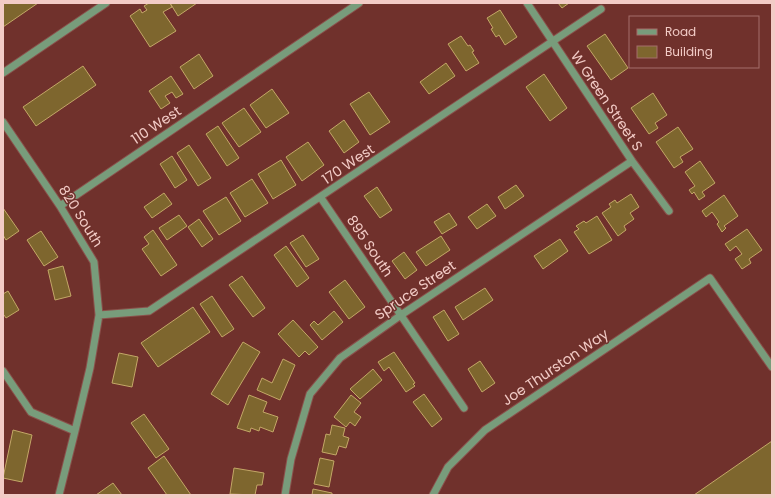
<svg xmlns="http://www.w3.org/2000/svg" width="775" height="498" viewBox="0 0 775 498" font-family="Poppins,sans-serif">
	<rect width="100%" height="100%" fill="#70312c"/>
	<path fill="#7e662e" stroke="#c3a767" d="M3 3H38L3 27Z
		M149 3H170L172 7 163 12 176 31 150 47 130 16 140 9 142 13 147 10 144 6Z
		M170 3H197L178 16Z
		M558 3H569L562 8Z
		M500 10 517 37 505 45 499 35 496 37 491 29 493 28 487 18Z
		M605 34 628 68 611 80 587 46Z
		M461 36 468 46 470 45 474 51 472 52 479 63 466 71 448 44Z
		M199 54 213 76 194 89 180 67Z
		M446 63 455 76 429 94 420 82Z
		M83 66 96 85 36 126 23 107Z
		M544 74 567 108 550 121 526 87Z
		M171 76 183 94 176 98 172 92 165 96 170 103 161 109 149 91Z
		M272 89 289 113 266 128 250 105Z
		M369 92 390 122 370 135 350 104Z
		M653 93 667 115 655 123 658 128 649 134 631 108Z
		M244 108 261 132 239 147 222 123Z
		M344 120 359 142 344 153 329 131Z
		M218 126 239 158 227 166 206 134Z
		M678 127 693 149 680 157 683 162 674 168 656 142Z
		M308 142 324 165 302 181 286 157Z
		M189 145 211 178 198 186 177 153Z
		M172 156 187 180 175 188 160 164Z
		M281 160 296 185 273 199 258 174Z
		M700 161 715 183 702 192 705 196 699 200 694 192 692 194 689 190 695 186 685 172Z
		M252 179 268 203 245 217 230 193Z
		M516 185 524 196 505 209 498 197Z
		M377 187 392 210 380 218 364 196Z
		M164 193 172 204 152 218 144 207Z
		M631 194 639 207 630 213 634 219 624 226 626 230 618 236 602 213 611 207 609 204 615 200 617 203Z
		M724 195 738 216 724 226 726 228 722 232 717 224 719 222 712 212 706 217 702 211Z
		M226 197 241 221 219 235 203 211Z
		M487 204 496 216 477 229 468 217Z
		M3 208 19 231 6 240 3 235Z
		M449 213 457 225 442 234 434 222Z
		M179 215 187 226 167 240 159 228Z
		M597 216 612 240 589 254 574 232 579 229 576 226 584 221 586 223Z
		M199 219 213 239 202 247 188 227Z
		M747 229 762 250 749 259 751 263 742 269 735 259 742 254 736 246 730 251 725 244Z
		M153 230 177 265 161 276 142 249 149 244 144 237Z
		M41 231 58 257 44 266 27 240Z
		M303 235 319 259 306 267 290 243Z
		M441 236 450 250 426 266 416 252Z
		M560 239 568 251 543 269 534 256Z
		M286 246 309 278 297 287 274 255Z
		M404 252 417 270 405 279 392 261Z
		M63 266 71 296 55 300 48 270Z
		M242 276 265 308 253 317 229 285Z
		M345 280 365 307 349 319 329 292Z
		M485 288 493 300 463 320 455 307Z
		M8 291 19 310 6 318 4 315 3 316V294Z
		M212 296 234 329 222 337 200 304Z
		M193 307 210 332 158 367 141 343Z
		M444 310 459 334 448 341 433 317Z
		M334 311 343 322 322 340 310 325 314 321 318 325Z
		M293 320 318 347 309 355 305 351 299 357 278 334Z
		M243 342 260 352 228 405 211 394Z
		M394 352 415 383 413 384 415 386 406 392 389 367 384 371 378 362Z
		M119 353 138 357 132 387 112 383Z
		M283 359 295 365 280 400 257 390 262 378 272 383Z
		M480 361 495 383 482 392 468 369Z
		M373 369 382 380 360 399 350 389Z
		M424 394 442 419 432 427 413 402Z
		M249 395 267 402 263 412 278 417 273 432 260 427 259 431 251 428 250 432 237 428Z
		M351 395 361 403 354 412 361 417 355 426 350 422 346 427 334 417Z
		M144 414 169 449 156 458 131 423Z
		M332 425 345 428 343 436 349 438 346 448 339 446 336 455 322 452 326 434 330 435Z
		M13 430 32 435 22 482 3 478Z
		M772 441V495H694Z
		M164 456 191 495H167L148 468Z
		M320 458 334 461 329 487 314 484Z
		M234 468 264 473 262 485H257L255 495 230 494Z
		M113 483 122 495H96Z
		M313 489 332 493V495H312Z"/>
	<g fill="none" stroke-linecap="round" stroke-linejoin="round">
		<defs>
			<path id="minor" d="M527 3 632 161 669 211
				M3 73 106 3
				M3 122 60 206 94 262 99 315 90 368 75 431
				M321 198 464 408
				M60 206 359 3
				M99 315 149 311 601 9
				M3 371 31 412 75 431 59 495
				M285 495 291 459 310 394 340 358 401 315 632 161
				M433 495 448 467 485 430 710 278 772 367"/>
		</defs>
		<use href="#minor" stroke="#8a504b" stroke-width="9"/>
		<use href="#minor" stroke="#789c7b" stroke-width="7"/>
	</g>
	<g text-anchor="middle" stroke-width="3" stroke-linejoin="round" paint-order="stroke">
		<g font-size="14" fill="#f2cbc6" stroke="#70312c">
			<text transform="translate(607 101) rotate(56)" y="5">W Green Street S</text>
			<text transform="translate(156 125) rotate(-34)" y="5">110 West</text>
			<text transform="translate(348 164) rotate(-34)" y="5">170 West</text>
			<text transform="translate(81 216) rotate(58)" y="5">820 South</text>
			<text transform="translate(370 246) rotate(56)" y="5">895 South</text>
			<text transform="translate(415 290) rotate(-34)" y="5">Spruce Street</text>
			<text transform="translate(555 367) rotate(-34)" y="5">Joe Thurston Way</text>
		</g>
	</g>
	<rect width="775" height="498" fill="none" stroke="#f2cbc6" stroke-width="8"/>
	<rect x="629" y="16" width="130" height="52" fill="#70312c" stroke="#a46f6a"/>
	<rect x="637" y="29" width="20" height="6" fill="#789c7b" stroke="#a46f6a"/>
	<text x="665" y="36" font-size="12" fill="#f2cbc6">Road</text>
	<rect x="637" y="46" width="20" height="12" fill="#7e662e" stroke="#a46f6a"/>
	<text x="665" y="56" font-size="12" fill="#f2cbc6">Building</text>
</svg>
